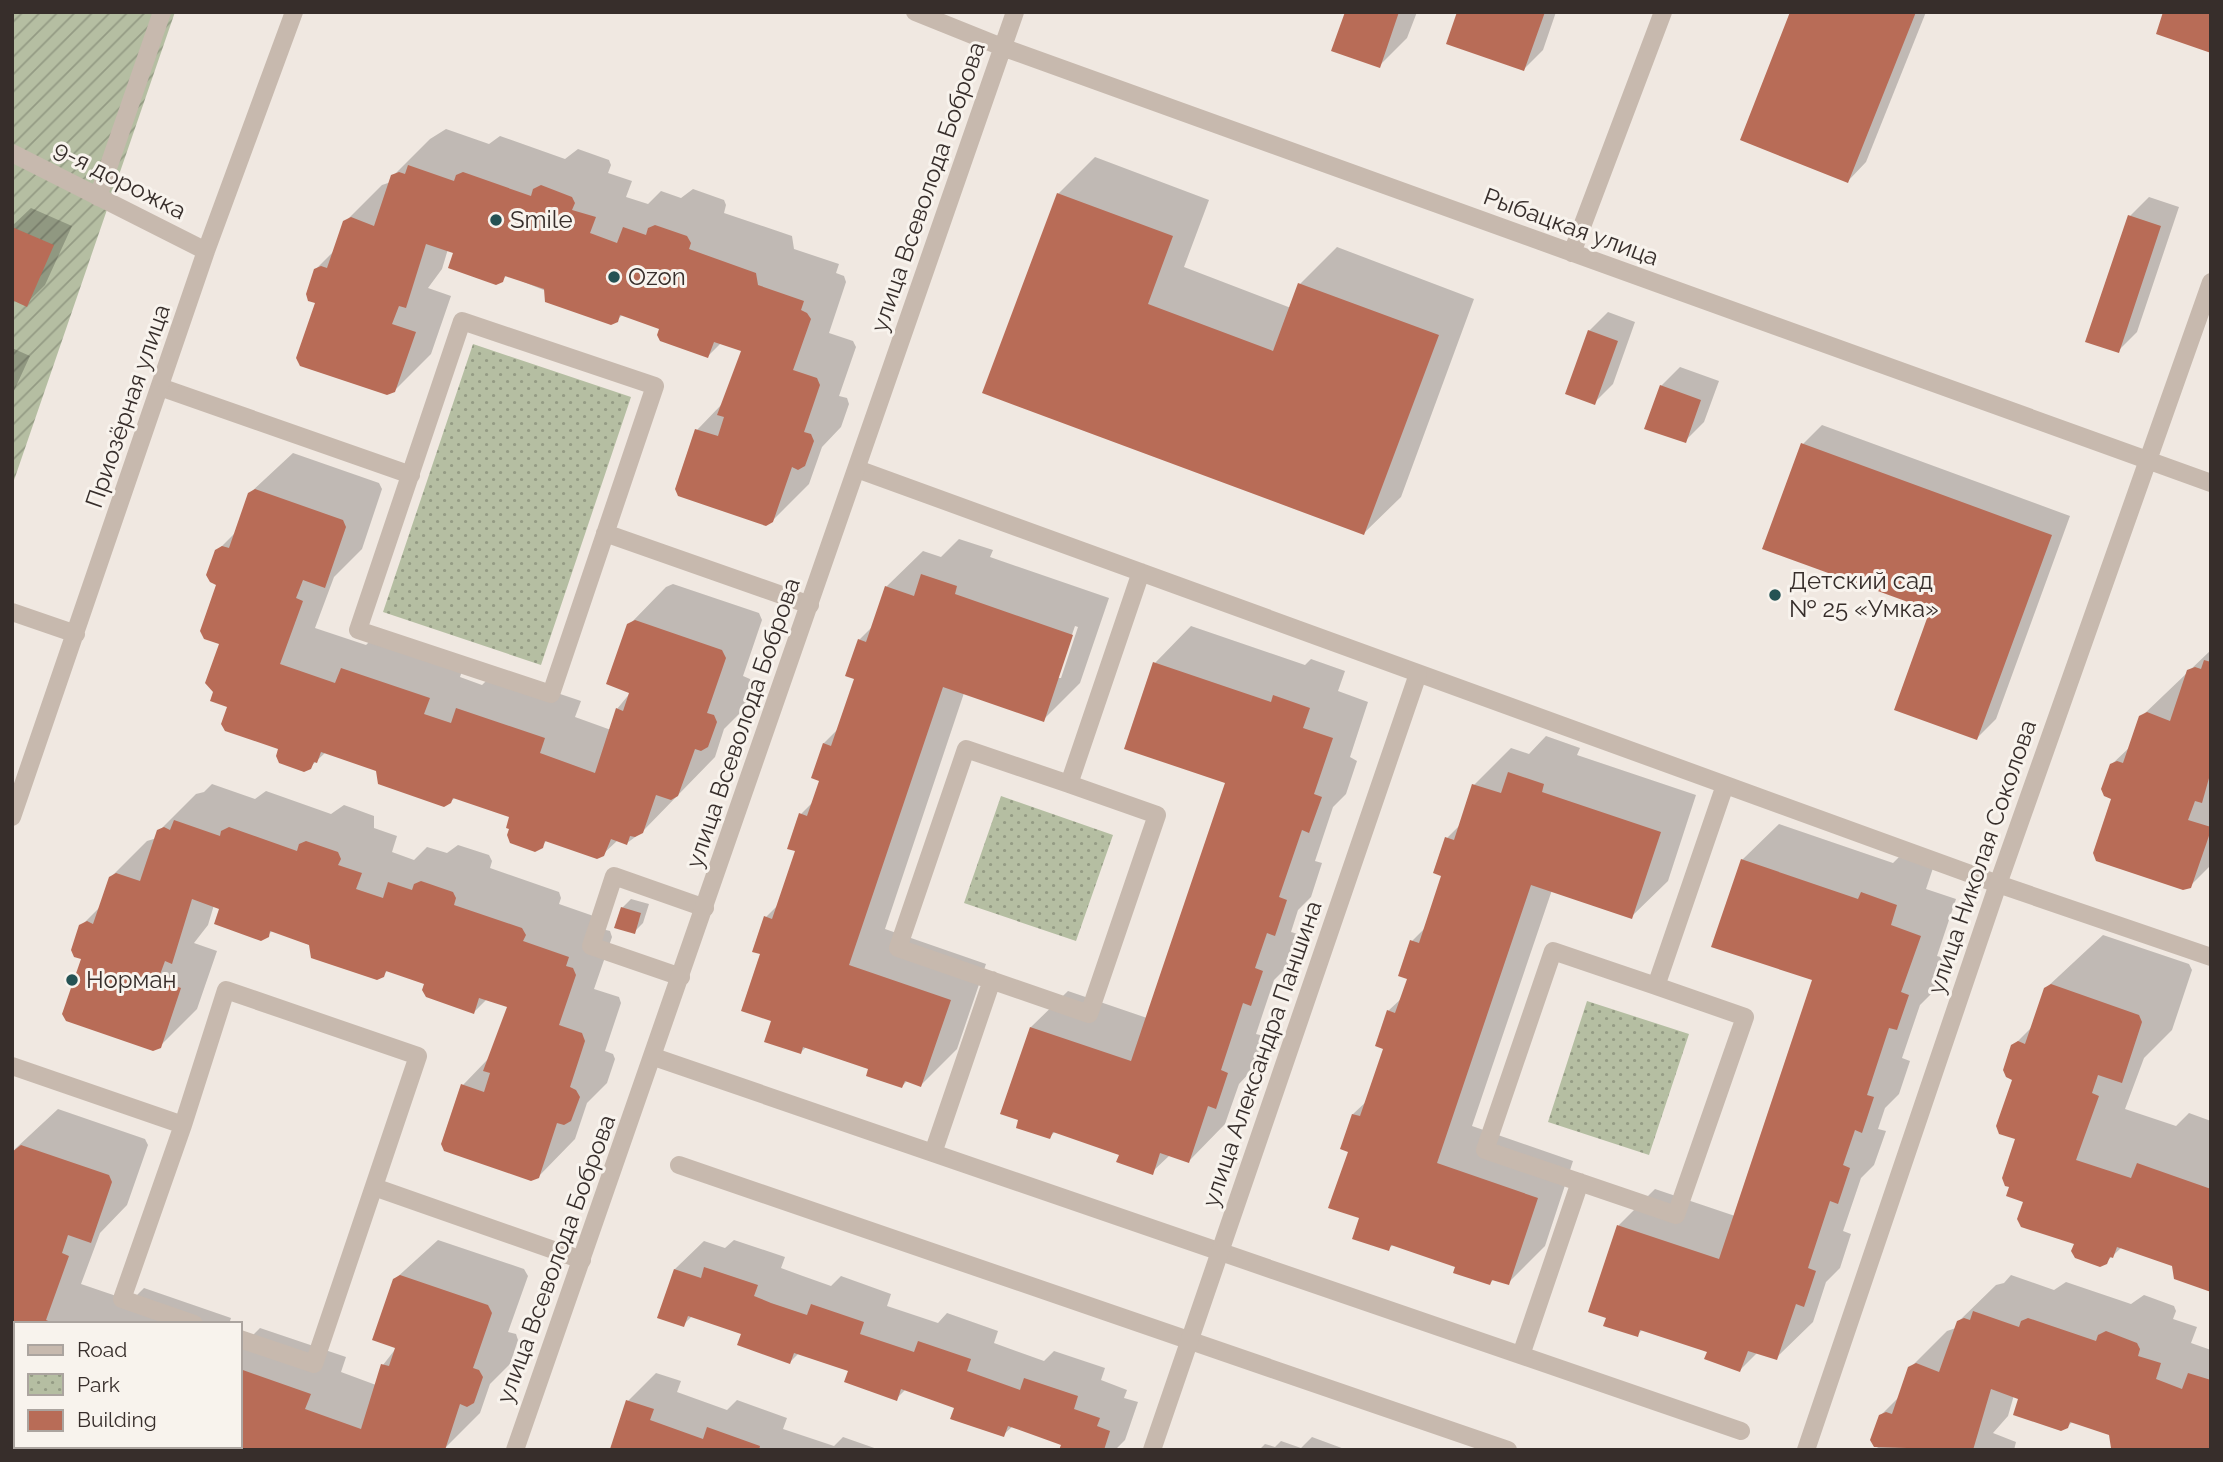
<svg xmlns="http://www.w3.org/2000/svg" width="2223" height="1462" viewBox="0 0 2223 1462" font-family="Raleway,sans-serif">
	<defs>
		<pattern id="park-dots" width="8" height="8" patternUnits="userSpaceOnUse" patternTransform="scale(1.75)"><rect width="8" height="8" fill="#b5bea2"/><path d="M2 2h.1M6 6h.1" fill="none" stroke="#949b84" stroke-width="1.8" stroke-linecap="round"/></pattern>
		<pattern id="garden-furrows" width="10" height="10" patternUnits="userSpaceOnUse" patternTransform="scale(1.75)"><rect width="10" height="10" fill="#b5bea2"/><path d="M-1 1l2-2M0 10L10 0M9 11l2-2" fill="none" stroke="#949b84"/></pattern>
	</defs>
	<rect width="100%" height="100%" fill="#f0e8e1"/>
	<path fill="url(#park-dots)" d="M473 344 631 397 541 665 383 612Z
		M1001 796 1113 835 1076 941 964 903Z
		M1587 1001 1689 1034 1649 1155 1548 1122Z"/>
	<path fill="url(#garden-furrows)" d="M12 12H175L12 486Z"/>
	<path fill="#0003" fill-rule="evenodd" d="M1347 12H1417L1407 38 1379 66Z
		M1459 12H1556L1543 50 1524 69Z
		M1792 12H1926L1866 162 1848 181Z
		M446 129 489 144 500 136 565 159 578 149 609 160 611 165 608 173 632 181 626 197 648 204 661 191 681 198 693 189 724 200 726 205 724 213 792 236 794 249 839 264 836 273 844 276 846 282 829 333 853 341 856 347 839 396 847 398 849 404 841 427 822 447 809 484 772 521 697 430 723 403 743 350 721 343 708 356 661 328 623 314 617 320 507 275 502 280 448 249 442 269 428 288 451 296 431 354 394 391 317 302 315 270 335 250 345 222 382 185 391 182 393 176 430 139Z
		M1095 157 1209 200 1184 267 1291 308 1300 284 1337 247 1474 299 1401 497 1364 533 985 392 1058 194Z
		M2149 197 2179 207 2137 332 2118 351 2130 216Z
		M31 208 72 226 45 285 26 304 12 298V226Z
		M1608 312 1635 322 1613 384 1594 403 1589 331Z
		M12 348 30 356 12 395Z
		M1680 367 1719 381 1704 422 1685 441 1661 386Z
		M1822 425 2070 516 1996 719 1977 738 1933 609 1803 444Z
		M293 453 379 483 382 489 362 549 334 577 315 628 366 645 379 632 465 662 460 677 482 685 495 672 581 701 575 717 611 730 617 709 631 692 629 625 666 587 673 584 759 613 762 620 743 676 750 679 752 685 744 709 724 729 715 757 642 832 627 843 618 840 603 854 547 840 542 846 512 816 456 797 450 802 378 770 326 752 310 767 280 748 229 706 221 643 217 551 237 531 249 494Z
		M959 539 993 550 990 557 1109 598 1080 683 1043 720 964 693 885 929 986 964 957 1049 921 1085 907 1081 902 1086 870 1068 806 1047 801 1052 773 1020 762 953 766 917 779 904 797 850 801 814 814 801 821 780 813 777 824 743 838 729 856 678 859 640 873 626 886 587 923 551 941 557ZM1075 626 1078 627 1061 678H1057Z
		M1191 626 1305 665 1311 659 1345 671 1338 691 1368 702 1350 757 1357 761 1346 794 1333 807 1315 861 1322 863 1311 897 1298 910 1291 932 1298 934 1287 967 1274 980 1256 1034 1264 1036 1252 1070 1239 1084 1225 1124 1189 1161 1170 1155 1152 1172 1121 1154 1056 1131 1049 1137 1031 1027 1068 991 1147 1018 1227 782 1155 663Z
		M2211 650V865L2190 886 2113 798 2111 765 2131 746 2141 717Z
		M1546 736 1580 748 1577 755 1696 795 1668 881 1631 917 1552 890 1472 1126 1573 1161 1545 1246 1508 1283 1495 1278 1490 1283 1458 1265 1394 1244 1388 1249 1361 1217 1350 1151 1353 1114 1367 1101 1385 1048 1388 1011 1402 998 1409 978 1412 941 1426 927 1443 875 1447 838 1461 824 1474 785 1511 748 1529 754Z
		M212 784 255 799 266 791 331 814 344 805 374 816V828L397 836 392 852 414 860 427 847 447 853 458 845 489 855 492 861 490 868 559 892 561 898 559 904 605 920 602 929 610 931 612 937 594 989 619 997 621 1003 605 1051 613 1054 615 1059 607 1083 587 1103 575 1139 538 1177 463 1085 489 1058 509 1006 487 999 474 1012 427 983 388 970 383 975 273 930 267 936 214 905 208 925 194 943 217 951 197 1009 160 1046 83 957 81 926 101 906 110 878 147 841 157 838 159 831 196 794 204 792Z
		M1779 824 1893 863 1899 857 1933 868 1926 889 1956 899 1937 956 1944 958 1933 992 1920 1005 1902 1058 1910 1061 1899 1094 1885 1108 1878 1129 1886 1131 1874 1165 1861 1178 1843 1231 1851 1234 1840 1268 1826 1282 1813 1322 1776 1358 1758 1352 1740 1370 1709 1351 1643 1329 1637 1335 1608 1317 1590 1311 1619 1225 1655 1189 1735 1216 1815 979 1742 860Z
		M631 899 649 904 643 923 634 932 622 908Z
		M2103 935 2189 964 2192 970 2172 1030 2144 1058 2125 1109 2176 1126 2189 1113 2211 1121V1290L2174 1265 2122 1247 2106 1262 2025 1201 2017 1138 2013 1046 2033 1026 2045 989Z
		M58 1109 145 1139 148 1145 127 1205 100 1233 81 1284 131 1301 144 1288 231 1318 229 1324H16L12 1158 15 1149Z
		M438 1240 524 1269 528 1276 508 1332 516 1334 518 1340 510 1364 490 1384 480 1413 445 1448 180 1450 169 1446H240V1338L247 1341 260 1328 346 1357 341 1372 376 1385 383 1365 397 1347 394 1280Z
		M734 1240 785 1257 781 1268 800 1275 831 1286 841 1276 891 1294 887 1306 938 1323 947 1313 998 1331 994 1343 1044 1361 1054 1351 1105 1368 1101 1380 1127 1390 1124 1398 1138 1402 1125 1440 1115 1450H1061L1063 1444 1013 1426 1003 1435 956 1407 906 1389 896 1399 850 1370 799 1353 790 1362 743 1333 692 1316 683 1325 675 1269 704 1241 725 1248Z
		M2011 1275 2054 1290 2066 1282 2131 1304 2144 1295 2174 1306 2176 1311 2173 1319 2197 1327 2191 1343 2211 1350V1450L2111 1434 2073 1421 2067 1427 2014 1395 2008 1416 1993 1433 2016 1442 2014 1450H1882L1875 1446 1880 1416 1900 1396 1910 1368 1947 1331 1956 1328 1958 1322 1996 1285 2004 1283Z
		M656 1373 681 1381 677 1392 727 1410 737 1400 787 1418 783 1429 834 1446 843 1437 880 1450H618L628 1401Z
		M1312 1437 1347 1450H1259L1265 1444 1275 1447 1281 1441 1301 1448Z
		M12 1443 16 1446 32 1450H12Z
		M37 1446H56L66 1450H33Z"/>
	<path fill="#b86c57" d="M1345 12H1399L1380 68 1331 51Z
		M1457 12H1545L1524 71 1446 44Z
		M1790 12H1916L1848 183 1740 140Z
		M2163 12H2211V53L2156 34Z
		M408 165 454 181 456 175 463 172 531 196 533 189 541 185 572 197 575 203 572 210 596 217 590 233 617 243 623 227 646 235 648 228 655 225 687 236 691 243 689 249 756 273 758 285 804 301 801 310 807 313 811 319 793 370 817 378 820 385 804 432 811 434 814 441 805 466 798 470 792 467 773 522 766 526 678 496 675 489 695 429 718 436 724 417 717 415 741 351 714 342 708 358 660 341 657 335 659 329 620 315 618 322 611 325 545 302 544 289 505 276 503 282 496 285 448 268 453 253 426 244 406 308 399 306 392 324 416 332 395 392 387 395 300 366 296 358 315 303 308 301 306 294 314 269 321 266 327 268 343 221 351 217 374 226 391 175 399 172 405 174Z
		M1057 193 1173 236 1148 304 1273 351 1298 283 1439 335 1364 535 982 393Z
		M2128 215 2161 226 2119 353 2085 342Z
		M12 227 54 245 27 307 12 300Z
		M1588 330 1618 341 1595 405 1565 394Z
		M1660 385 1701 400 1686 443 1644 429Z
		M1801 443 2052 535 1977 740 1894 710 1930 610 1762 549Z
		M255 489 343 520 346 527 325 588 303 580 296 598 303 601 280 664 335 683 341 668 430 698 424 714 451 723 456 708 545 738 540 753 595 773 616 708 623 711 629 693 606 684 627 624 635 620 722 650 726 658 707 713 714 715 717 722 708 747 701 751 695 749 678 796 671 800 656 795 643 833 635 837 630 836 627 845 611 839 604 856 597 859 545 841 543 848 535 852 510 843 507 835 509 829 506 828 509 817 453 798 451 803 444 807 378 784 376 771 321 752 317 763 314 762 311 769 304 772 279 763 276 756 278 749 225 731 221 724 227 707 210 701 213 692 205 683 219 644 204 639 200 631 216 585 210 582 206 575 215 550 222 546 229 548 248 493Z
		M921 574 957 586 955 594 1073 635 1044 722 943 687 849 965 951 1000 921 1087 905 1081 902 1088 866 1076 868 1069 803 1047 801 1054 764 1042 771 1021 741 1011 760 954 752 952 764 916 772 919 795 851 787 849 799 813 807 816 819 781 811 778 823 743 831 746 854 679 845 676 858 639 866 642 885 586 914 596Z
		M2204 660 2211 662V771L2202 803 2195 801 2188 820 2211 827V830L2191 888 2183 890 2096 861 2093 853 2111 799 2104 796 2101 789 2110 764 2117 761 2123 763 2139 716 2147 712 2170 721 2187 670 2195 667 2201 669Z
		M1153 662 1271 702 1273 695 1310 708 1303 728 1333 738 1314 794 1322 797 1309 833 1302 830 1279 897 1287 900 1275 936 1267 933 1255 968 1263 971 1251 1006 1243 1003 1221 1070 1228 1073 1216 1109 1208 1106 1189 1163 1160 1153 1153 1175 1116 1162 1119 1155 1053 1132 1050 1139 1016 1128 1018 1120 1000 1114 1030 1027 1131 1061 1163 966 1225 783 1124 749Z
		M1508 772 1544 784 1542 792 1661 832 1632 919 1531 885 1437 1163 1538 1198 1509 1285 1492 1280 1490 1285 1453 1273 1455 1267 1391 1245 1389 1251 1352 1239 1359 1218 1328 1208 1348 1152 1340 1149 1352 1114 1360 1116 1383 1049 1375 1046 1387 1010 1395 1013 1407 979 1398 976 1410 940 1419 943 1441 876 1433 873 1445 837 1454 840 1472 784 1501 793Z
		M174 820 220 836 221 831 229 827 297 851 299 844 306 841 338 852 341 859 338 865 362 873 356 889 383 898 388 882 412 890 414 884 421 881 453 892 456 898 454 905 522 928 526 935 523 941 569 957 566 966 573 968 576 975 559 1025 582 1033 585 1041 570 1087 576 1090 580 1097 571 1121 564 1125 557 1123 539 1178 531 1181 444 1151 441 1144 461 1084 484 1092 490 1073 483 1071 507 1007 479 998 474 1014 426 997 422 990 424 984 386 971 384 977 377 980 311 958 309 945 270 931 269 937 261 941 214 924 219 909 192 899 172 964 165 961 158 980 181 988 161 1048 153 1051 66 1021 62 1014 81 959 74 957 71 950 79 925 87 921 93 924 109 877 116 873 140 881 157 830 164 827 170 830Z
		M1741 859 1858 899 1861 892 1897 905 1891 925 1921 936 1901 992 1909 995 1897 1030 1889 1028 1867 1095 1874 1097 1862 1133 1855 1130 1843 1165 1850 1168 1838 1204 1830 1201 1808 1268 1816 1271 1804 1307 1796 1304 1777 1360 1748 1351 1740 1372 1704 1359 1707 1352 1640 1330 1638 1337 1603 1326 1606 1318 1588 1312 1617 1225 1719 1259 1812 980 1711 947Z
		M621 907 641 913 635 934 614 928Z
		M2051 984 2139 1015 2142 1022 2122 1083 2098 1075 2092 1093 2099 1096 2076 1160 2131 1178 2137 1163 2211 1189V1292L2174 1279 2172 1266 2117 1247 2113 1258 2110 1257 2107 1264 2100 1267 2075 1258 2071 1251 2074 1244 2021 1227 2017 1219 2023 1202 2006 1196 2009 1187 2005 1186 2002 1178 2015 1139 1999 1134 1996 1126 2012 1080 2006 1077 2003 1070 2011 1045 2018 1041 2025 1044 2044 988Z
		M21 1145 109 1175 112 1182 91 1243 68 1235 62 1253 69 1256 46 1320 55 1324H16V1395L12 1394V1152Z
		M704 1267 758 1285 754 1296 771 1303 807 1315 811 1304 864 1322 860 1334 914 1352 918 1341 971 1359 967 1371 1020 1390 1024 1378 1078 1396 1074 1409 1100 1418 1097 1426 1110 1431 1104 1450H1059L1061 1445 1008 1426 1004 1437 950 1419 954 1408 901 1389 897 1401 844 1382 848 1371 794 1353 790 1364 737 1345 741 1334 688 1316 684 1327 657 1318 674 1269 701 1278Z
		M400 1275 488 1305 492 1313 473 1368 479 1370 483 1377 474 1403 467 1407 460 1404 445 1450H174L165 1447 240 1446V1369L311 1394 305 1409 361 1429 381 1364 389 1366 395 1348 372 1340 393 1279Z
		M1973 1311 2019 1327 2021 1321 2028 1318 2096 1341 2098 1335 2106 1331 2137 1343 2140 1349 2138 1356 2161 1363 2156 1379 2182 1389 2188 1373 2211 1380V1450H2116L2111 1448 2109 1435 2070 1422 2068 1428 2061 1431 2013 1415 2018 1399 1991 1389 1973 1450 1874 1447 1870 1440 1879 1415 1886 1412 1892 1414 1908 1367 1916 1363 1939 1372 1957 1321 1964 1318 1970 1320Z
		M626 1400 654 1409 650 1420 703 1439 707 1427 760 1446 759 1450H613L610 1449Z"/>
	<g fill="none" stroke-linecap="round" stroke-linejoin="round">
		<path stroke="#c7b9ae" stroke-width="18" d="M462 321 655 386 551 694 358 630Z
			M160 387 411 475
			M857 469 1998 884
			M605 533 810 605
			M1069 784 1157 815 1089 1014 898 948 966 749 1069 784 1141 572
			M681 977 591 946 614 876 705 908
			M1656 986 1745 1017 1676 1215 1485 1150 1553 951 1656 986 1725 785
			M654 1057 1741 1431
			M12 1066 183 1125
			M933 1153 992 980
			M679 1165 1508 1450
			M374 1187 582 1260
			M194 1324 122 1299 183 1125 226 990 418 1056 314 1364 240 1339
			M1521 1355 1580 1182
			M12 1428 16 1429
			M65 1446 75 1450"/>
		<path stroke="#c7b9ae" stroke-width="18" d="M915 12 1002 47 2211 483
			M12 153 206 251
			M98 197 162 12
			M1572 253 1663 12
			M12 612 76 634
			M12 817 206 251 294 12
			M1998 884 2211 957
			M515 1450 1015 12
			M1152 1450 1418 674
			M1806 1450 1998 884 2211 282"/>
	</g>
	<g fill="#255254" stroke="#f8f3ed" stroke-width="2.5">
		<circle cx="496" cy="220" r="7"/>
		<circle cx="614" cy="277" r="7"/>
		<circle cx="1775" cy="595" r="7"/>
		<circle cx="72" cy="980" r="7"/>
	</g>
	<g text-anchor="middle" stroke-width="6" stroke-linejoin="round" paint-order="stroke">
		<g font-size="24" fill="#372e2b" stroke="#f8f3ed">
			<text transform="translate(120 180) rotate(27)" y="8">9-я дорожка</text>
			<text transform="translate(928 187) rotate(-71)" y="8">улица Всеволода Боброва</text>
			<text transform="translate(1571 227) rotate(20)" y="8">Рыбацкая улица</text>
			<text transform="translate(128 406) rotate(-71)" y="8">Приозёрная улица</text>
			<text transform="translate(743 723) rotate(-71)" y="8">улица Всеволода Боброва</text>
			<text transform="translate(1982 857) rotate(-71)" y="8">улица Николая Соколова</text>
			<text transform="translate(1262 1054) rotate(-71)" y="8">улица Александра Паншина</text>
			<text transform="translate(556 1259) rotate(-70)" y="8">улица Всеволода Боброва</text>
		</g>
		<g font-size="24" fill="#372e2b" stroke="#f8f3ed" text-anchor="start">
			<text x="510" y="228">Smile</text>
			<text x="628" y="285">Ozon</text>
			<text x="1789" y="589">Детский сад<tspan x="1789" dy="28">№ 25 «Умка»</tspan></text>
			<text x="86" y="988">Норман</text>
		</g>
	</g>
	<rect width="2223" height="1462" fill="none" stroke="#372e2b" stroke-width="28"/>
	<rect x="14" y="1322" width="228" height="126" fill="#f8f3ed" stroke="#aba49f" stroke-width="2"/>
	<rect x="28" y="1345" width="35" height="10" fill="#c7b9ae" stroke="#aba49f" stroke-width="2"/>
	<text x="77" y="1357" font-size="21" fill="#372e2b">Road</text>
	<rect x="28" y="1374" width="35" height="21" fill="url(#park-dots)" stroke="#aba49f" stroke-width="2"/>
	<text x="77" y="1392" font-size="21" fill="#372e2b">Park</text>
	<rect x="28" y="1410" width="35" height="21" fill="#b86c57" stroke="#aba49f" stroke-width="2"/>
	<text x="77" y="1427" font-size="21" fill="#372e2b">Building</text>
</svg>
